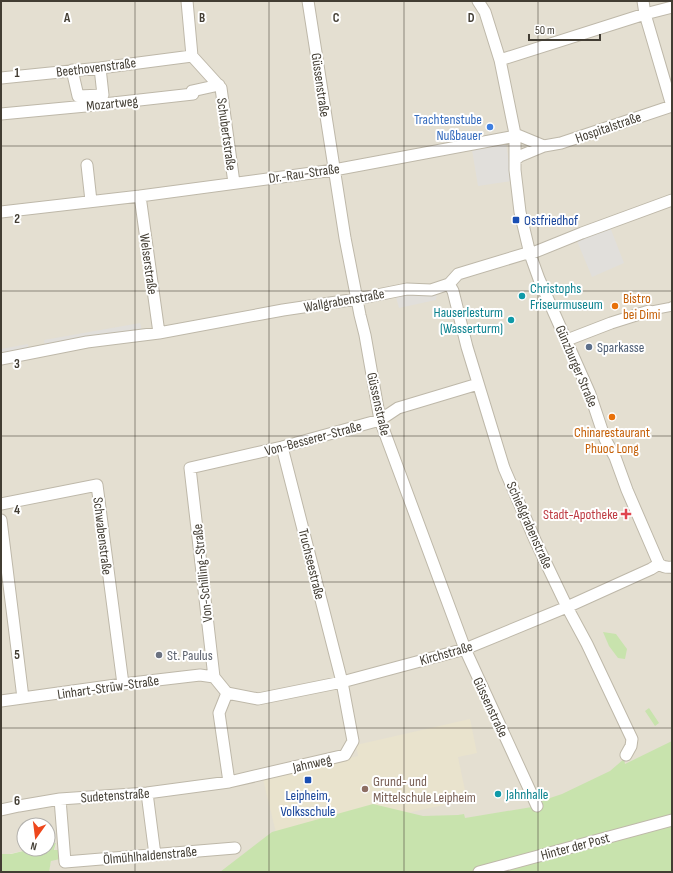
<svg xmlns="http://www.w3.org/2000/svg" width="673" height="873" viewBox="0 0 673 873" font-family="'Sofia Sans Condensed',sans-serif">
	<rect width="100%" height="100%" fill="#f0ede3"/>
	<path fill="#e4dfd1" d="M1 1H672V747L539 810 232 872H48L56 844 48 845V825H24V849H31L1 856Z"/>
	<path fill="#e9e3cd" d="M470 719 477 753 458 757 467 800 278 841 263 779 358 756 356 745Z"/>
	<path fill="#c8e3ad" d="M603 632 616 634 627 649 625 659 618 658 609 646Z
		M649 708 659 723 655 726 645 711Z
		M672 741V872H220L272 832 373 804 423 816 458 815 464 814 465 818 532 807V804L562 794 610 771 624 759 625 764Z
		M56 843 54 850H59L60 859 51 861 49 872H1V854H11L31 849H48V845Z"/>
	<path fill="#e1dfdb" d="M506 144 512 181 478 186 472 150Z
		M610 227 624 263 592 277 577 241Z
		M437 292 436 300 399 308 396 297 411 294Z
		M140 323 142 330 45 347 44 340Z
		M28 344 29 350 1 356V349Z"/>
	<g fill="none" stroke-linecap="round" stroke-linejoin="round">
		<defs>
			<path id="pedestrian" d="M649 311 670 307 672 306"/>
			<path id="minor" d="M187 1 192 56 221 88 234 183
				M308 1 345 238 360 315 365 335 380 420 465 649 537 806
				M478 1 485 12 500 60 515 134V170L520 212 530 254 539 279 590 394 605 439 615 457 627 490 659 564
				M643 1 645 14 672 106
				M500 60 645 14 672 7
				M72 70 78 96 103 95 100 68
				M1 78 100 68 192 56
				M1 114 86 106 193 94 192 91 219 85
				M515 134 544 146 561 143 672 106
				M515 160 520 156 544 146
				M87 165 91 201
				M140 196 159 333
				M1 212 140 196 334 170 511 137 515 134
				M449 284 453 291 467 347 504 468 535 540 567 607 587 644 632 739 631 746 626 755
				M567 340 611 323 649 311
				M1 359 87 342 159 333 283 310 357 299 407 289 431 290 449 284 458 274 524 254H530L582 233 672 200
				M1 504 97 485 123 684
				M1 520 23 698
				M659 564C663 567 667 568 672 567
				M214 677 190 468 282 447 380 420 398 408 478 384
				M214 677 227 693 258 699 342 682 465 649 567 607 651 569 659 564
				M227 693 219 713 229 782
				M1 701 123 684 200 675 214 677
				M147 793 155 855
				M60 799 65 862 235 848
				M1 810 19 806 60 799 147 793 229 782 345 755 353 741 342 682 282 447
				M479 872 672 820"/>
		</defs>
		<use href="#pedestrian" stroke="#beb8a9" stroke-width="10"/>
		<use href="#minor" stroke="#beb8a9" stroke-width="13"/>
		<use href="#pedestrian" stroke="#fff" stroke-width="8"/>
		<use href="#minor" stroke="#fff" stroke-width="11"/>
	</g>
	<path fill="none" stroke="#423d33" stroke-width="1" stroke-opacity="0.55" d="M135 1V872M269 1V872M404 1V872M538 1V872M1 146H672M1 291H672M1 436H672M1 582H672M1 728H672"/>
	<circle fill="#3f7fe0" stroke="#fff" stroke-width="1.5" cx="490" cy="127" r="4"/>
	<g fill="#1a4fb4" stroke="#fff" stroke-width="1.5">
		<rect x="512" y="216" width="8" height="8" rx="2"/>
		<rect x="304" y="776" width="8" height="8" rx="2"/>
	</g>
	<g fill="#0f9aa8" stroke="#fff" stroke-width="1.5">
		<circle cx="522" cy="296" r="4"/>
		<circle cx="511" cy="320" r="4"/>
		<circle cx="498" cy="794" r="4"/>
	</g>
	<g fill="#e8710a" stroke="#fff" stroke-width="1.5">
		<circle cx="615" cy="306" r="4"/>
		<circle cx="612" cy="417" r="4"/>
	</g>
	<circle fill="#5c6f8a" stroke="#fff" stroke-width="1.5" cx="589" cy="347" r="4"/>
	<path fill="#e0444e" stroke="#fff" stroke-width="1.5" d="M624 508h4v4h4v4h-4v4h-4v-4h-4v-4h4z"/>
	<circle fill="#6b7280" stroke="#fff" stroke-width="1.5" cx="159" cy="655" r="4"/>
	<circle fill="#8d6e63" stroke="#fff" stroke-width="1.5" cx="365" cy="789" r="4"/>
	<g text-anchor="middle" stroke-width="4" stroke-linejoin="round" paint-order="stroke">
		<g font-size="14" fill="#423d33" stroke="#fff">
			<text transform="translate(96 67) rotate(-7)" y="5">Beethovenstraße</text>
			<text transform="translate(321 85) rotate(82)" y="5">Güssenstraße</text>
			<text transform="translate(112 103) rotate(-6)" y="5">Mozartweg</text>
			<text transform="translate(608 127) rotate(-19)" y="5">Hospitalstraße</text>
			<text transform="translate(227 134) rotate(82)" y="5">Schubertstraße</text>
			<text transform="translate(304 173) rotate(-8)" y="5">Dr.-Rau-Straße</text>
			<text transform="translate(149 264) rotate(82)" y="5">Welserstraße</text>
			<text transform="translate(344 300) rotate(-10)" y="5">Wallgrabenstraße</text>
			<text transform="translate(577 366) rotate(67)" y="5">Günzburger Straße</text>
			<text transform="translate(379 404) rotate(77)" y="5">Güssenstraße</text>
			<text transform="translate(313 438) rotate(-15)" y="5">Von-Besserer-Straße</text>
			<text transform="translate(530 525) rotate(66)" y="5">Schießgrabenstraße</text>
			<text transform="translate(103 536) rotate(83)" y="5">Schwabenstraße</text>
			<text transform="translate(312 564) rotate(76)" y="5">Truchseestraße</text>
			<text transform="translate(202 573) rotate(-96)" y="5">Von-Schilling-Straße</text>
			<text transform="translate(446 653) rotate(-16)" y="5">Kirchstraße</text>
			<text transform="translate(108 687) rotate(-8)" y="5">Linhart-Strüw-Straße</text>
			<text transform="translate(491 707) rotate(65)" y="5">Güssenstraße</text>
			<text transform="translate(312 763) rotate(-13)" y="5">Jahnweg</text>
			<text transform="translate(115 795) rotate(-4)" y="5">Sudetenstraße</text>
			<text transform="translate(575 846) rotate(-15)" y="5">Hinter der Post</text>
			<text transform="translate(150 855) rotate(-5)" y="5">Ölmühlhaldenstraße</text>
		</g>
		<g font-size="14" fill="#366cbe" stroke="#fff" text-anchor="end">
			<text x="482" y="124">Trachtenstube<tspan x="482" dy="16">Nußbauer</tspan></text>
		</g>
		<g font-size="14" fill="#164399" stroke="#fff" text-anchor="start">
			<text x="524" y="225">Ostfriedhof</text>
			<text x="308" y="800" text-anchor="middle">Leipheim,<tspan x="308" dy="16">Volksschule</tspan></text>
		</g>
		<g font-size="14" fill="#0d838f" stroke="#fff" text-anchor="start">
			<text x="530" y="293">Christophs<tspan x="530" dy="16">Friseurmuseum</tspan></text>
			<text x="503" y="317" text-anchor="end">Hauserlesturm<tspan x="503" dy="16">(Wasserturm)</tspan></text>
			<text x="506" y="799">Jahnhalle</text>
		</g>
		<g font-size="14" fill="#c56008" stroke="#fff" text-anchor="start">
			<text x="623" y="303">Bistro<tspan x="623" dy="16">bei Dimi</tspan></text>
			<text x="612" y="437" text-anchor="middle">Chinarestaurant<tspan x="612" dy="16">Phuoc Long</tspan></text>
		</g>
		<g font-size="14" fill="#4e5e75" stroke="#fff" text-anchor="start">
			<text x="597" y="352">Sparkasse</text>
		</g>
		<g font-size="14" fill="#be3a42" stroke="#fff" text-anchor="end">
			<text x="618" y="519">Stadt-Apotheke</text>
		</g>
		<g font-size="14" fill="#5b616d" stroke="#fff" text-anchor="start">
			<text x="167" y="660">St. Paulus</text>
		</g>
		<g font-size="14" fill="#785e54" stroke="#fff" text-anchor="start">
			<text x="373" y="786">Grund- und<tspan x="373" dy="16">Mittelschule Leipheim</tspan></text>
		</g>
	</g>
	<g font-size="13" text-anchor="middle" font-weight="bold" fill="#423d33" stroke="#fff" stroke-width="4" stroke-linejoin="round" paint-order="stroke">
		<text x="67" y="22">A</text>
		<text x="202" y="22">B</text>
		<text x="336" y="22">C</text>
		<text x="471" y="22">D</text>
		<text x="17" y="77">1</text>
		<text x="17" y="223">2</text>
		<text x="17" y="368">3</text>
		<text x="17" y="514">4</text>
		<text x="17" y="659">5</text>
		<text x="17" y="805">6</text>
	</g>
	<rect width="673" height="873" fill="none" stroke="#423d33" stroke-width="4"/>
	<g transform="translate(36 837) rotate(194)"><circle r="19" fill="#ffffff" stroke="#b3b1ad"/>
	<path d="M0-3L7 15L0 10L-7 15Z" fill="#ee471c"/>
	<text y="-6" font-size="11" font-weight="bold" text-anchor="middle" fill="#423d33">N</text>
	</g>
	<path d="M529 34v6h71v-6" fill="none" stroke="#423d33" stroke-width="2"/>
	<text x="535" y="34" font-size="12" fill="#423d33" stroke="#ffffff" stroke-width="3" paint-order="stroke">50 m</text>
</svg>
